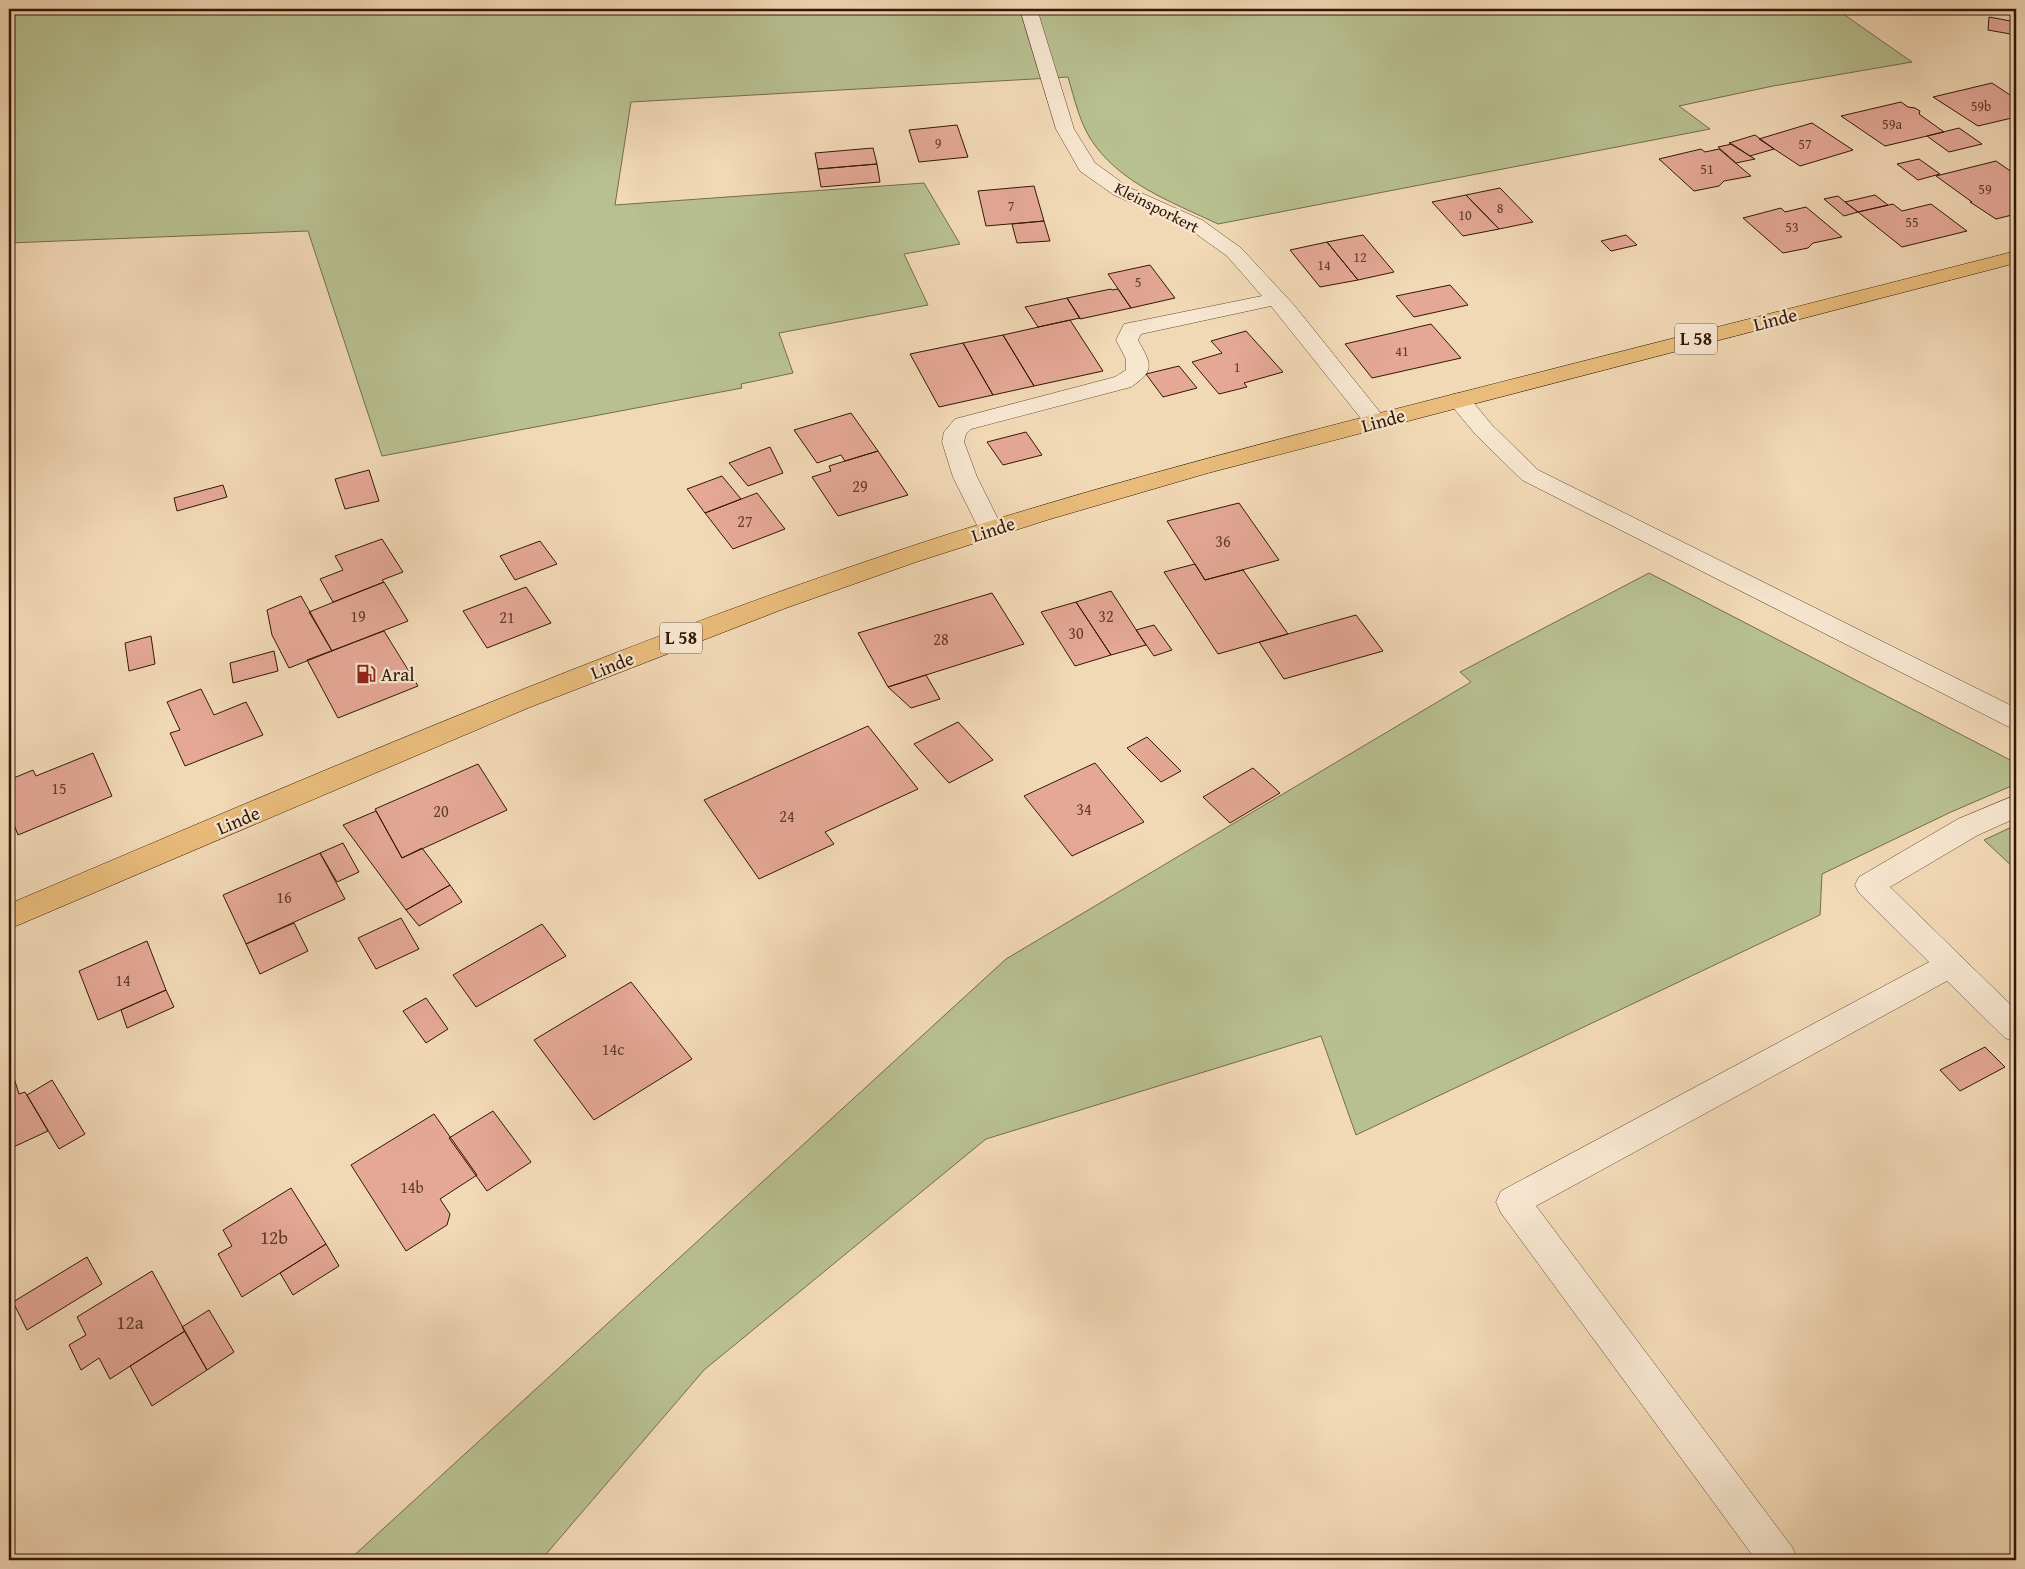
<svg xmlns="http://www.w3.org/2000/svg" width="2025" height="1569" viewBox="0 0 2025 1569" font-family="'Gentium Book Plus',serif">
	<rect width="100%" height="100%" fill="#f2d9b6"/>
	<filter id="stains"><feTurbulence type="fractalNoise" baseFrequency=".004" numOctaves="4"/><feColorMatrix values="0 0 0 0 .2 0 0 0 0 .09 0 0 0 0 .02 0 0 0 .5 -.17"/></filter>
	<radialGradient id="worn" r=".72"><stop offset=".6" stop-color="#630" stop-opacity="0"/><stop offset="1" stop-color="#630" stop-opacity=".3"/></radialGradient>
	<path fill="#b8c090" stroke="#766c4a" d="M9 9H1836L1912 62 1773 86 1679 106 1710 129 1218 224C1172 202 1118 183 1090 138 1079 120 1074 97 1068 77L631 102 615 205 924 183 960 244 904 254 928 305 779 333 793 373 741 384 742 388 382 456 308 231 9 243Z
		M1649 573 2016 763V784L1951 812 1822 874 1820 915 1356 1135 1321 1036 986 1139 704 1370 541 1560H349L1006 959 1471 682 1460 672Z
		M2016 825V870L1984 840Z"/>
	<path fill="#e5a897" stroke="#331703" d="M1989 17 2016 22V35L1988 30Z
		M1992 83 2016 99V117L1978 126 1933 97Z
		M1901 102 1908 107 1915 108 1920 111 1919 114 1944 132 1885 146 1841 116Z
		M1812 123 1853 150 1800 166 1759 139Z
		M957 125 968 157 919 162 909 130Z
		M1959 128 1982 144 1949 152 1927 136Z
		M1755 135 1774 149 1750 156 1729 143Z
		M1732 144 1750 156 1755 159 1736 163 1718 147Z
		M873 148 877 164 818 169 815 153Z
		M1701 149 1705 152 1719 149 1751 176 1724 181 1719 186 1694 191 1659 159Z
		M1919 159 1940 174 1918 180 1897 164Z
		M1996 161 2016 175V214L1996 219 1970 202H1972L1936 176Z
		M877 164 880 182 821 187 818 169Z
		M1034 186 1044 221 986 226 978 191Z
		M1500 188 1533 222 1499 229 1466 195Z
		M1466 195 1499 229 1463 236 1432 202Z
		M1875 195 1888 205 1858 212 1845 202Z
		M1838 196 1845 202 1858 212 1844 216 1824 199Z
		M1893 204 1902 211 1931 204 1967 231 1902 247 1858 212Z
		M1806 207 1842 237 1813 243 1808 248 1783 253 1743 218 1781 208 1785 212Z
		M1044 221 1050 241 1017 243 1012 224Z
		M1363 235 1394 272 1358 280 1327 242Z
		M1626 235 1637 245 1611 251 1601 241Z
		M1327 242 1358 280 1320 287 1290 250Z
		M1150 265 1175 298 1131 308 1108 274Z
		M1450 285 1468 305 1414 317 1396 296Z
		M1111 289 1112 290 1118 289 1131 308 1080 319 1067 298Z
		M1067 298 1080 318 1038 327 1025 307Z
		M1070 320 1103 371 1034 386 1003 335Z
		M1431 324 1461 358 1372 378 1345 344Z
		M1246 331 1283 372 1244 383 1247 387 1219 394 1192 362 1222 353 1211 341Z
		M1003 335 1034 386 993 395 963 343Z
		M963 343 993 395 939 407 910 354Z
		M1179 366 1197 388 1163 397 1146 374Z
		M851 413 878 451 845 461 841 455 817 463 794 430Z
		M1026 432 1042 455 1003 465 987 442Z
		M770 447 783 473 748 486 729 463Z
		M878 451 908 495 838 516 812 477 831 471 829 466Z
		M369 470 379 501 345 509 335 479Z
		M722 476 741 499 705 513 687 489Z
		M223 485 227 497 177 511 174 498Z
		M757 493 785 529 733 549 705 513Z
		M1239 503 1279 560 1205 580 1167 521Z
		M382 539 403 572 382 580 384 582 333 602 320 579 343 570 335 556Z
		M540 541 557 564 515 580 500 556Z
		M1195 564 1205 580 1243 570 1288 634 1218 654 1164 572Z
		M384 582 408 621 332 651 309 612Z
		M526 587 551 623 487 648 463 611Z
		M1111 591 1146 645 1111 655 1076 602Z
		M992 593 1024 644 888 687 858 633Z
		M301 596 332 651 289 668 272 635 267 610Z
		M1076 602 1111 655 1075 666 1041 612Z
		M1356 615 1383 651 1284 679 1259 642Z
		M1154 625 1172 650 1154 656 1136 630Z
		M384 631 418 686 338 718 307 660Z
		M151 636 155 664 129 671 125 643Z
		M274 651 278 671 233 683 230 663Z
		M926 675 940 699 911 708 888 687Z
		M201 689 214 715 246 702 263 735 185 766 170 733 180 730 167 702Z
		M958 722 993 760 949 783 914 744Z
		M868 726 918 789 825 832 834 844 759 879 704 800Z
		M1147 737 1181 771 1161 782 1127 748Z
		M93 753 112 796 18 835 9 812V780L33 770 36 776Z
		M1095 763 1144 822 1072 856 1024 796Z
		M478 764 507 810 402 858 375 809Z
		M1253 768 1280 793 1230 823 1203 797Z
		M376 811 402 858 422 848 450 885 406 910 343 825Z
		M343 843 359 872 337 882 320 853Z
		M320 853 345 899 246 944 223 895Z
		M450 885 462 902 419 926 406 910Z
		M401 918 419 949 376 969 358 938Z
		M294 923 308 951 260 974 246 944Z
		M542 924 566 956 476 1007 453 975Z
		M147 941 166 990 98 1020 79 971Z
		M631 982 692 1059 594 1120 534 1040Z
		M166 990 174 1007 127 1028 121 1010Z
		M426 998 448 1029 426 1043 403 1011Z
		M1985 1047 2005 1067 1960 1091 1940 1070Z
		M9 1062 19 1094 25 1092 48 1131 9 1149Z
		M52 1080 85 1134 59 1149 27 1095Z
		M493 1111 531 1162 487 1191 449 1138Z
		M434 1114 477 1175 440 1199 450 1214 447 1225 406 1251 351 1165Z
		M291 1188 326 1244 242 1297 218 1254 232 1246 223 1230Z
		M326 1244 339 1266 293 1295 280 1273Z
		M87 1257 102 1284 27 1330 13 1302Z
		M152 1271 185 1331 110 1379 99 1358 81 1370 69 1345 86 1335 77 1317Z
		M209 1310 234 1352 207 1370 182 1327Z
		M185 1331 207 1370 152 1406 130 1366Z"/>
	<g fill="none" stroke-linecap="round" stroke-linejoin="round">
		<defs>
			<path id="minor" d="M1020 9H1037L1074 129 1095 163 1128 187 1202 220 1241 248 1294 305 1383 416 1386 421 1383 426 1375 428 1367 426 1271 306 1141 334 1138 340C1151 364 1156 370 1131 387L971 429 966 434 964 442 977 477 1003 529 1000 535 991 537 982 535 953 477 942 442 944 432 955 419 1115 377 1126 370V359L1116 340 1124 324 1262 296 1227 256 1188 228 1114 195 1080 171 1056 129Z
				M1459 393 1467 395 1492 425 1538 470 2016 708V729L2007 726 1522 480 1476 435 1451 405 1448 400 1451 395Z
				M2016 795V818L1978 835 1890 887 2016 1010V1042L2005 1038 1947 981 1536 1206 1792 1547 1798 1560H1756L1501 1213 1496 1202 1501 1191 1929 962 1859 893 1855 885 1859 877 1958 819Z"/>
			<path id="major" d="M2016 251V263L1208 473 1047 520 916 562 786 608 528 708 9 929V904C302 780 595 652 897 551 1086 488 1278 439 1470 390 1652 344 1834 297 2016 251Z"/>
		</defs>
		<use href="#minor" stroke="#634830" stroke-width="1"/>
		<use href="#major" stroke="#331703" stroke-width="1"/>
		<use href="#minor" fill="#f7e6d0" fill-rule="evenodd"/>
		<use href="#major" fill="#e9bc7b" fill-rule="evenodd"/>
	</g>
	<defs>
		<symbol id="fuel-bare" viewBox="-9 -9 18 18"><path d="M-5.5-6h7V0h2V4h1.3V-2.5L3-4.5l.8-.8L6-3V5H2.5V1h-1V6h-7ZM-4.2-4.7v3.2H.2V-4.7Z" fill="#8f2418" stroke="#f7e6d0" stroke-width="2.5" paint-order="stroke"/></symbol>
	</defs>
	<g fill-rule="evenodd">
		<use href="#fuel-bare" x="352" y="660" width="28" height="28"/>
	</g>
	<g text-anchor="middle" stroke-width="4.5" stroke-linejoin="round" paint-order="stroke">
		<g font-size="14" fill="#603b28">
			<text x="1981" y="111">59b</text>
			<text x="1892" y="129">59a</text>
			<text x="938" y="148">9</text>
			<text x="1805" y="149">57</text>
			<text x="1707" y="174">51</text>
			<text x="1985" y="194">59</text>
			<text x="1011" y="211">7</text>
			<text x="1500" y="213">8</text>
			<text x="1465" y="220">10</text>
			<text x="1912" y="227">55</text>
			<text x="1792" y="232">53</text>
			<text x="1360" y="262">12</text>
			<text x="1324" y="270">14</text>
			<text x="1138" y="287">5</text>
			<text x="1402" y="356">41</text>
			<text x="1237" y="372">1</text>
		</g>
		<g font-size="16" fill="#331703" stroke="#f7e6d0">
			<text transform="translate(1157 207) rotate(27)" y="6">Kleinsporkert</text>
		</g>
		<g font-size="16" fill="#603b28">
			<text x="860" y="492">29</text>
			<text x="745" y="527">27</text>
			<text x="1223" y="547">36</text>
			<text x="358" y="622">19</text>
			<text x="1106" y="622">32</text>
			<text x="507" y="623">21</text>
			<text x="1076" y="639">30</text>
			<text x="941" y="645">28</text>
			<text x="59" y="794">15</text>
			<text x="1084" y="815">34</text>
			<text x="441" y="817">20</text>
			<text x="787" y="822">24</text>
			<text x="284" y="903">16</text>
			<text x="123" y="986">14</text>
			<text x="613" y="1055">14c</text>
			<text x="412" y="1193">14b</text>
		</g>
		<g fill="#f7e6d0" stroke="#6e5540" stroke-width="1">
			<rect x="1675" y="323.5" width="42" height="31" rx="4"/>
			<rect x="660" y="622.5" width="42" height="31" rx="4"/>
		</g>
		<g font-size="18" font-weight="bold" fill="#331703">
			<text x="1696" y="345">L 58</text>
			<text x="681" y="644">L 58</text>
		</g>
		<g font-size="19" fill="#331703" stroke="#f7e6d0">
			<text transform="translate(1775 319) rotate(-14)" y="7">Linde</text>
			<text transform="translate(1383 420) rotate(-15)" y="7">Linde</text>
			<text transform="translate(993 529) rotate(-18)" y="7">Linde</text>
			<text transform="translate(612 665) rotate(-22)" y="7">Linde</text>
			<text transform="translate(238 820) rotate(-23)" y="7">Linde</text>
		</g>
		<g font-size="19" fill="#331703" stroke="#f7e6d0" text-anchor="start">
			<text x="381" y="681">Aral</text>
		</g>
		<g font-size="19" fill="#603b28">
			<text x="274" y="1244">12b</text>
			<text x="130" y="1329">12a</text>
		</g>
	</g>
	<rect width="2025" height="1569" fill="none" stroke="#f2d9b6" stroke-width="30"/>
	<rect x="10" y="10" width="2005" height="1549" fill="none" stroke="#331703" stroke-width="2.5"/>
	<rect x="15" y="15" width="1995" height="1539" fill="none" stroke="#331703"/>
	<rect width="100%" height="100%" filter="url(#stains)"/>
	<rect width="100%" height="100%" fill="url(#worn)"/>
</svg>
